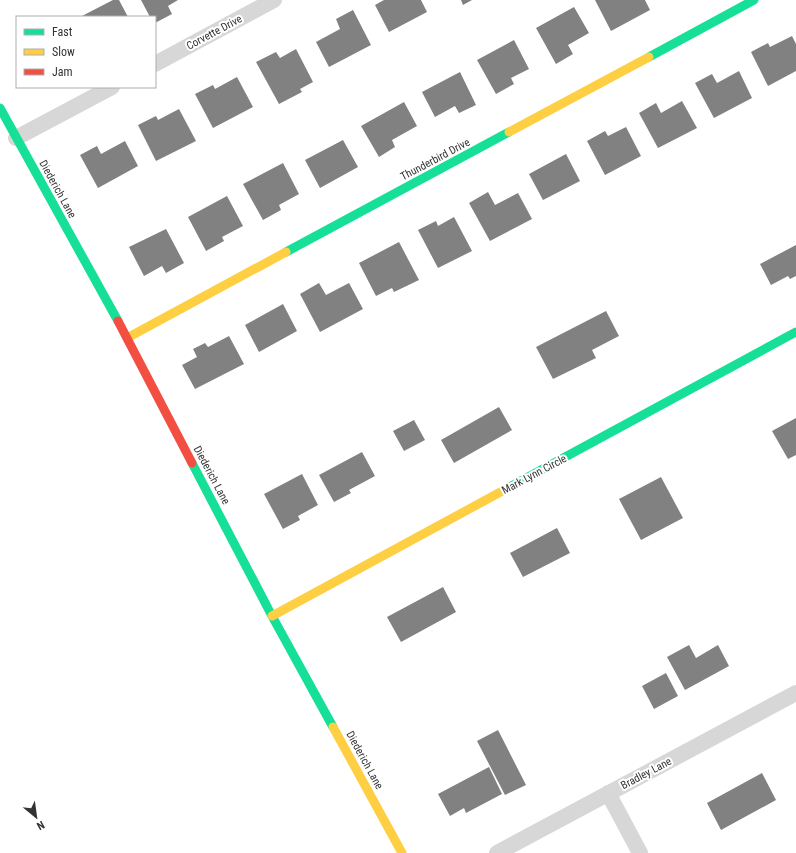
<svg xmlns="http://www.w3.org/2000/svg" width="796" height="853" viewBox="0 0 796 853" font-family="'Roboto Condensed',sans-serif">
	<rect width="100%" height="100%" fill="#fff"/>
	<path fill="#818181" d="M113 0H119L128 17H80Z
		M141 0H178L168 6 172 14 155 23V17H150Z
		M384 0H421L427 12 389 32 375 5Z
		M461 0H472L463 5Z
		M595 0H645L650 10 611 31Z
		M574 7 589 33 568 45 573 54 556 64 536 28Z
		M353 10 371 45 329 67 316 42 340 29 336 19Z
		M792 36 796 44V71L768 86 751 52 768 43 770 47Z
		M514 40 529 69 511 78 514 84 496 94 477 60Z
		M296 49 313 82 300 89 302 92 279 104 256 62 276 52 280 58Z
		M739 71 752 98 714 118 695 83 712 74 717 83Z
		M460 72 476 105 459 113 455 106 435 117 422 92Z
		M237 77 253 107 213 128 195 94 213 85 215 89Z
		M682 101 697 128 658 148 639 113 656 103 661 113Z
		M404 102 417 126 392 140 395 147 379 157 361 126Z
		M179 109 196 141 156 161 138 125 156 116 158 120Z
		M626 127 641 156 605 175 587 141 605 131 608 136Z
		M343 140 358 167 320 188 305 160Z
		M125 141 138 166 98 188 80 155 97 146 101 154Z
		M566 154 580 181 543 200 529 174Z
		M283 163 299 194 279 205 281 210 263 220 243 184Z
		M488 192 495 205 518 193 532 219 490 241 469 203Z
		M227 196 243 226 222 237 224 241 206 251 188 217Z
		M454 217 472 251 438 268 418 230 436 221 438 226Z
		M166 229 184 263 166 273 162 266 144 276 129 247Z
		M399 242 419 280 394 292 392 288 376 296 359 263Z
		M796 245V276L790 279 788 276 771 285 760 264Z
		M319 283 326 295 349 283 363 309 320 332 300 294Z
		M283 304 297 331 259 352 245 325Z
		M606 311 619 336 592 350 596 358 553 379 536 347Z
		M229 336 244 364 195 389 182 365 197 357 193 349 205 343 208 347Z
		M499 407 512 430 454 463 441 440Z
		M796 418V455L788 459 772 431Z
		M414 420 425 440 404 451 393 431Z
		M362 452 375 476 349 490 351 493 334 502 319 475Z
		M302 474 318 505 298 516 300 520 283 529 264 494Z
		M661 477 683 518 641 540 619 499Z
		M557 528 570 553 523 577 510 553Z
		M443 587 456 612 401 642 387 617Z
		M689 645 696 658 718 645 729 666 685 690 667 657Z
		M666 673 678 696 654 709 642 686Z
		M498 730 526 785 505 795 477 741Z
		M489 767 502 794 466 813 464 808 450 816 438 794Z
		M762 773 776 800 721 830 707 803Z"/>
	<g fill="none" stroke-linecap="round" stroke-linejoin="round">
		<path stroke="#d7d7d7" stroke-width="16" d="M155 64 274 0
			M16 138 112 87
			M608 793 640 853
			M497 853 796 693"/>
		<path stroke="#16e098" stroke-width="9" d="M649 57 754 0
			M0 108 118 321
			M286 252 509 132
			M192 463 272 616 333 727
			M506 489 796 332"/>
		<path stroke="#ffcf43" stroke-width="9" d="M509 132 649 57
			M127 338 286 252
			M272 616 506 489
			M333 727 402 853"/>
		<path stroke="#f24e42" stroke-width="9" d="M118 321 192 463"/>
	</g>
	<g text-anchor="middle" stroke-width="4" stroke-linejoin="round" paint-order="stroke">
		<g font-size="11" fill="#333" stroke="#fff">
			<text transform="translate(214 32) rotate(-28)" y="4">Corvette Drive</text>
			<text transform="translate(435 159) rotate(-28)" y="4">Thunderbird Drive</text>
			<text transform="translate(58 189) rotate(61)" y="4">Diederich Lane</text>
			<text transform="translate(534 474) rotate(-28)" y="4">Mark Lynn Circle</text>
			<text transform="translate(212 475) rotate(62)" y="4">Diederich Lane</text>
			<text transform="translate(365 760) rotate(61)" y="4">Diederich Lane</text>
			<text transform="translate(646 773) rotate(-28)" y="4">Bradley Lane</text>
		</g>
	</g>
	<rect x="16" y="16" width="140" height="72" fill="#ffffff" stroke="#adadad"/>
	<rect x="24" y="29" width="20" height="6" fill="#16e098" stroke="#adadad"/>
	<text x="52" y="36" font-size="12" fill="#333333">Fast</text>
	<rect x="24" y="49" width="20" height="6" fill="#ffcf43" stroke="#adadad"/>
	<text x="52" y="56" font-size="12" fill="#333333">Slow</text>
	<rect x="24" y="69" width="20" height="6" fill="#f24e42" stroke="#adadad"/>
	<text x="52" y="76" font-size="12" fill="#333333">Jam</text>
	<g transform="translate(36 817) rotate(151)" stroke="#ffffff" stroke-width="3" paint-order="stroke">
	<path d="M0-3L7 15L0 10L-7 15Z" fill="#333333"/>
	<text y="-6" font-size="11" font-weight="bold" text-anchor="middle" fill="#333333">N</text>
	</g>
</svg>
